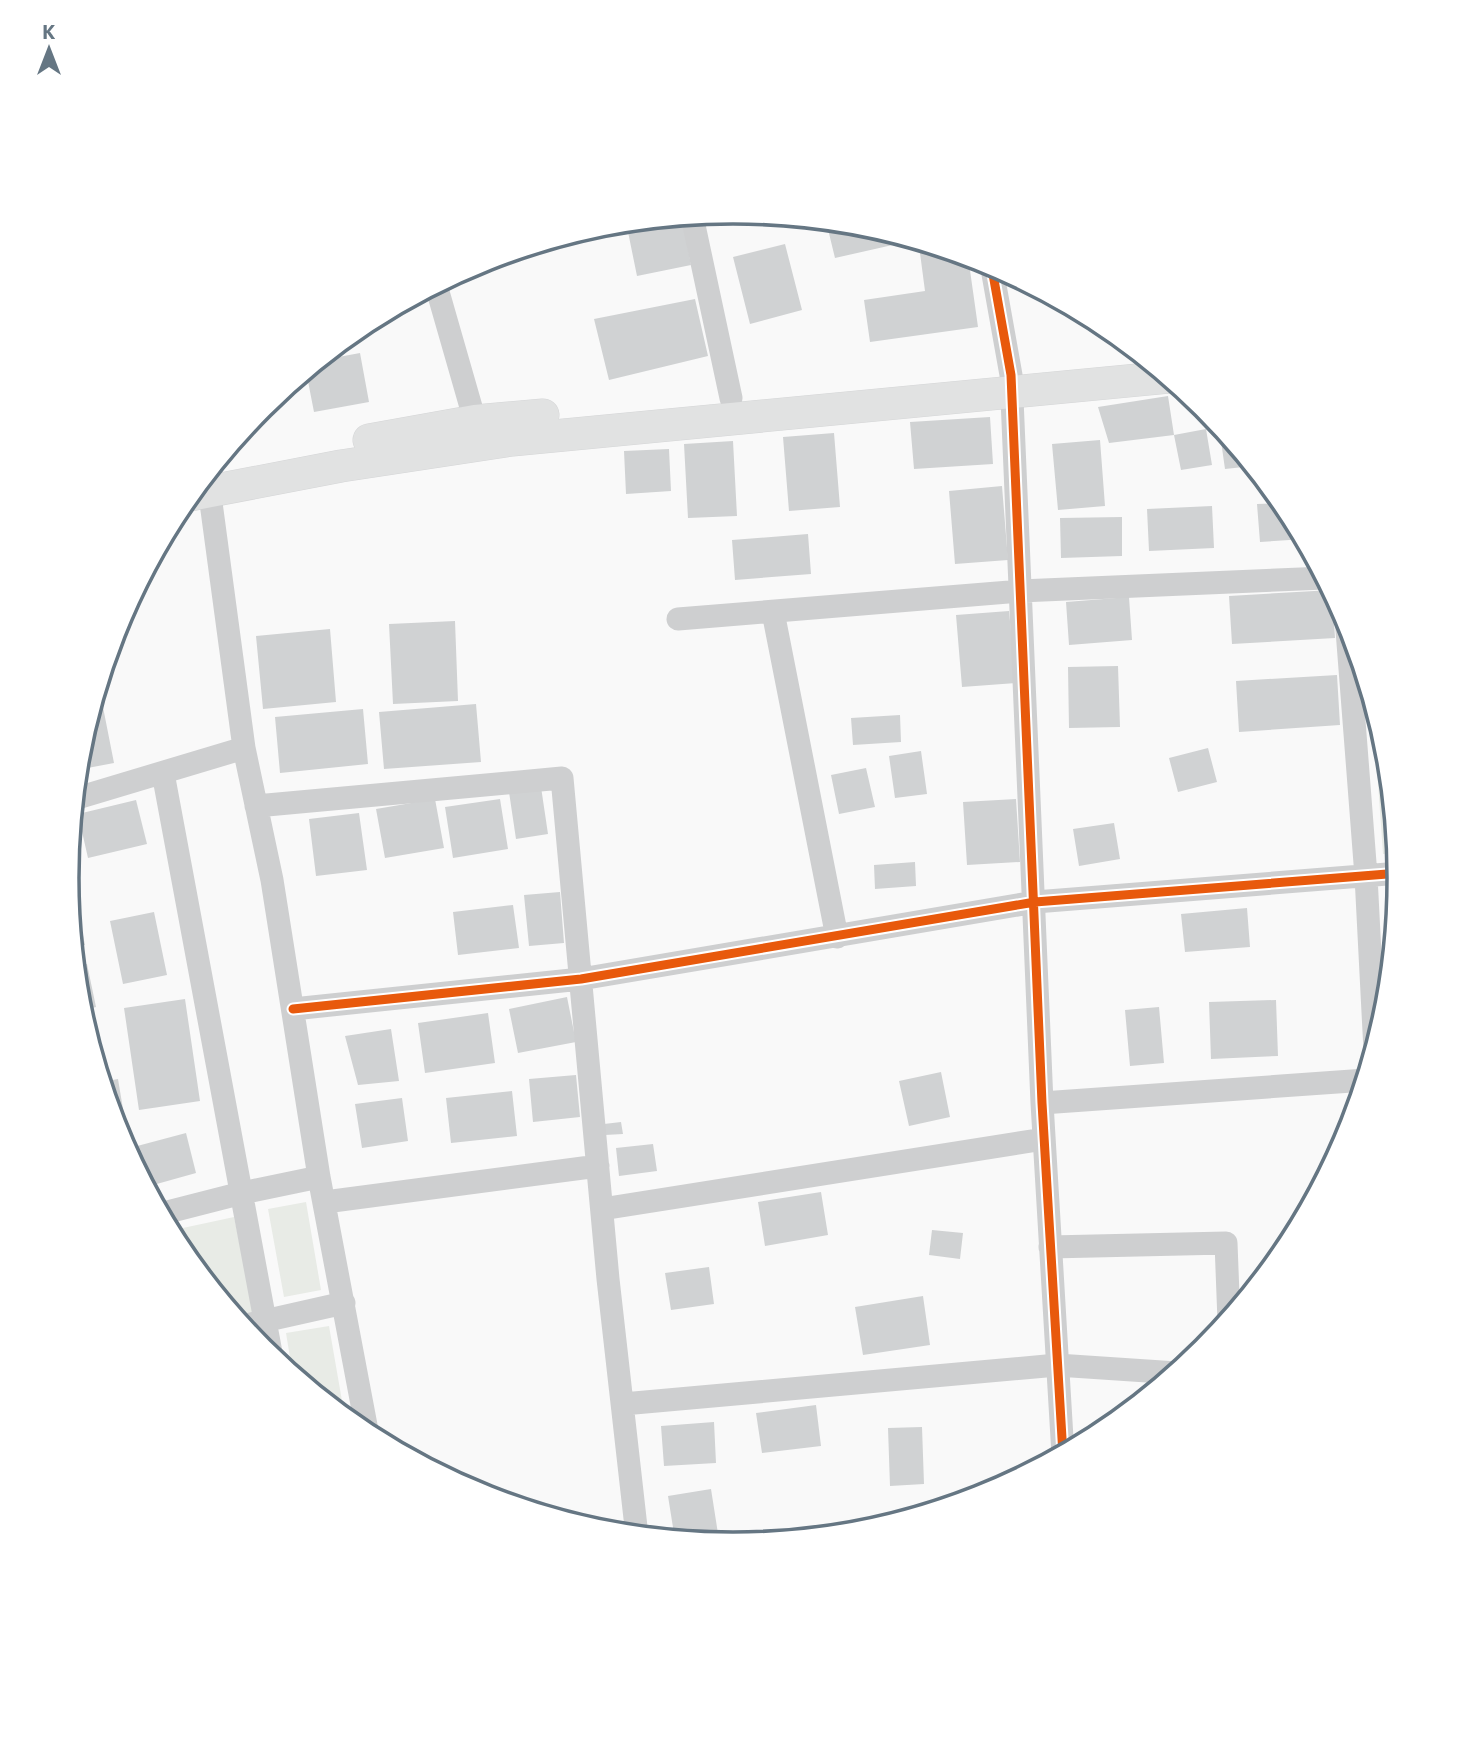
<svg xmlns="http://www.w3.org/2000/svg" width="1467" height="1757" viewBox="0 0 1467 1757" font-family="Commissioner,sans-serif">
	<rect width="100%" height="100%" fill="#f9f9f9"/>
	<path fill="#e8ebe6" d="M1372 698 1388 749 1398 853 1383 854Z
		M306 1202 321 1290 284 1297 268 1209Z
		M234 1217 254 1312 234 1316 179 1249 169 1231Z
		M329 1326 345 1418 293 1376 286 1333Z"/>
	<path fill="#d0d2d3" d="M682 217 691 265 637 276 626 222Z
		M826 221 864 224 895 234 897 244 835 258Z
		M785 244 802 310 750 324 733 257Z
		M945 249 968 256 978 327 870 342 864 300 925 291 920 253Z
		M695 299 708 356 609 380 594 319Z
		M360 353 369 402 314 412 306 371 317 361Z
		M1168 396 1174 435 1206 429 1212 465 1181 470 1174 435 1109 443 1098 407Z
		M990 417 993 464 914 469 910 422Z
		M1219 427H1222L1253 466 1225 469Z
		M834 433 840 507 789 511 783 437Z
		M1100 440 1105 506 1058 510 1052 444Z
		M733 441 737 516 688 518 684 444Z
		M669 449 671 491 626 494 624 451Z
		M1002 486 1008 560 955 564 949 491Z
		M1284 503 1305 539 1260 542 1257 504Z
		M1212 506 1214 548 1149 551 1147 509Z
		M1122 517V556L1061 558 1060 518Z
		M808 534 811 574 735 580 732 540Z
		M1332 590 1335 638 1232 644 1229 596Z
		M1129 597 1132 640 1069 645 1066 602Z
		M1009 611 1016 683 962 687 956 615Z
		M455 621 458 701 393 704 389 624Z
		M330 629 336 702 263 709 256 636Z
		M1118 666 1120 727 1069 728 1068 667Z
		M1337 675 1340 725 1239 732 1236 681Z
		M102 702 114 763 77 770 79 748 93 704Z
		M476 704 481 762 384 769 379 712Z
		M363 709 368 764 280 773 275 717Z
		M900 715 901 742 853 745 851 718Z
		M1208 748 1217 782 1178 792 1169 758Z
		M921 751 927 794 895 798 889 756Z
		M866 768 875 807 839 814 831 775Z
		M541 787 548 834 516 839 509 792Z
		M435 799 444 848 385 858 376 809Z
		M500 799 508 849 453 858 445 807Z
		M1016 799 1020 862 967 865 963 802Z
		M136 800 147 844 88 858 78 814Z
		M359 813 367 870 316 876 309 819Z
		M1114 823 1120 859 1079 866 1073 829Z
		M915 862 916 886 875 889 874 865Z
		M560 892 564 943 529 946 524 895Z
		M76 901 85 945 73 947 69 903Z
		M513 905 519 948 458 955 453 912Z
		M1247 908 1250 947 1185 952 1181 914Z
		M154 912 167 975 123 984 110 921Z
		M87 964 96 1007 80 1011 75 966Z
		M567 997 576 1042 518 1053 509 1009Z
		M185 999 200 1101 139 1110 124 1008Z
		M1276 1000 1278 1056 1211 1059 1209 1002Z
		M1159 1007 1164 1063 1130 1066 1125 1010Z
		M488 1013 495 1063 425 1073 418 1023Z
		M391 1029 399 1081 358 1085 345 1036Z
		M941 1072 950 1117 909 1126 899 1081Z
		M576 1075 580 1117 533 1122 529 1079Z
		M118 1079 127 1133 118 1135 102 1082Z
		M512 1091 517 1136 451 1143 446 1098Z
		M402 1098 408 1141 362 1148 355 1104Z
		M621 1122 623 1134 605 1135 604 1124Z
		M186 1133 196 1173 146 1187 126 1149Z
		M653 1144 657 1171 619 1176 616 1148Z
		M821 1192 828 1235 765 1246 758 1202Z
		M932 1230 963 1233 960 1259 929 1255Z
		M709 1267 714 1304 671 1310 665 1273Z
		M923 1296 930 1345 863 1355 855 1307Z
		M816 1405 821 1446 762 1453 756 1413Z
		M714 1422 716 1463 664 1466 661 1426Z
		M922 1427 924 1484 890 1486 888 1428Z
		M711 1489 719 1540 702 1542 675 1540 668 1496Z"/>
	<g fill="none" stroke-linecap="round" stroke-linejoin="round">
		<defs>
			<path id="secondary" d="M369 440 475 421 543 415
				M190 495 341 466 512 440 1169 377"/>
		</defs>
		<use href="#secondary" stroke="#d5d6d7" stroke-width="33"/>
		<path stroke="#cecfd0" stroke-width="23" d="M692 216 731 398
			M991 263 1011 375 1042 1103 1063 1455
			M436 285 475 421
			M207 473 244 748 272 880 319 1177 368 1436
			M773 612 837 937
			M1346 617 1366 876 1375 1051
			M678 619 1020 591 1325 578
			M163 773 272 1358
			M74 799 244 748
			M256 806 562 778 608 1279 637 1536
			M293 1009 581 979 1035 902 1400 873
			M1042 1103 1366 1080
			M325 1202 598 1166
			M602 1209 1044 1139
			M160 1214 242 1193 319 1177
			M1050 1247 1226 1243 1229 1321
			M242 1326 344 1303
			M623 1404 1057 1365 1177 1373"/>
		<use href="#secondary" stroke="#e1e2e2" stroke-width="32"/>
		<defs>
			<path id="cycleway" d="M991 263 1011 375 1042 1103 1063 1455
				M293 1009 581 979 1035 902 1400 873"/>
		</defs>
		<use href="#cycleway" stroke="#fff" stroke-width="13"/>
		<use href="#cycleway" stroke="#e8590c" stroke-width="9"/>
	</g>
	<path d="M0 0H1467V1757H0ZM79 878a654 654 0 1 1 1308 0a654 654 0 1 1-1308 0Z" fill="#fff" fill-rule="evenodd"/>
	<path fill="none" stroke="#657683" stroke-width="3.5" d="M79 878a654 654 0 1 1 1308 0a654 654 0 1 1-1308 0Z"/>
	<g transform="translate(49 49)" stroke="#ffffff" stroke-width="5" paint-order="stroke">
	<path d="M0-5L12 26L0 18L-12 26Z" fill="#657683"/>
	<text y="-10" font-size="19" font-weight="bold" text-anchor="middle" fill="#657683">K</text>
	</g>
</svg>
